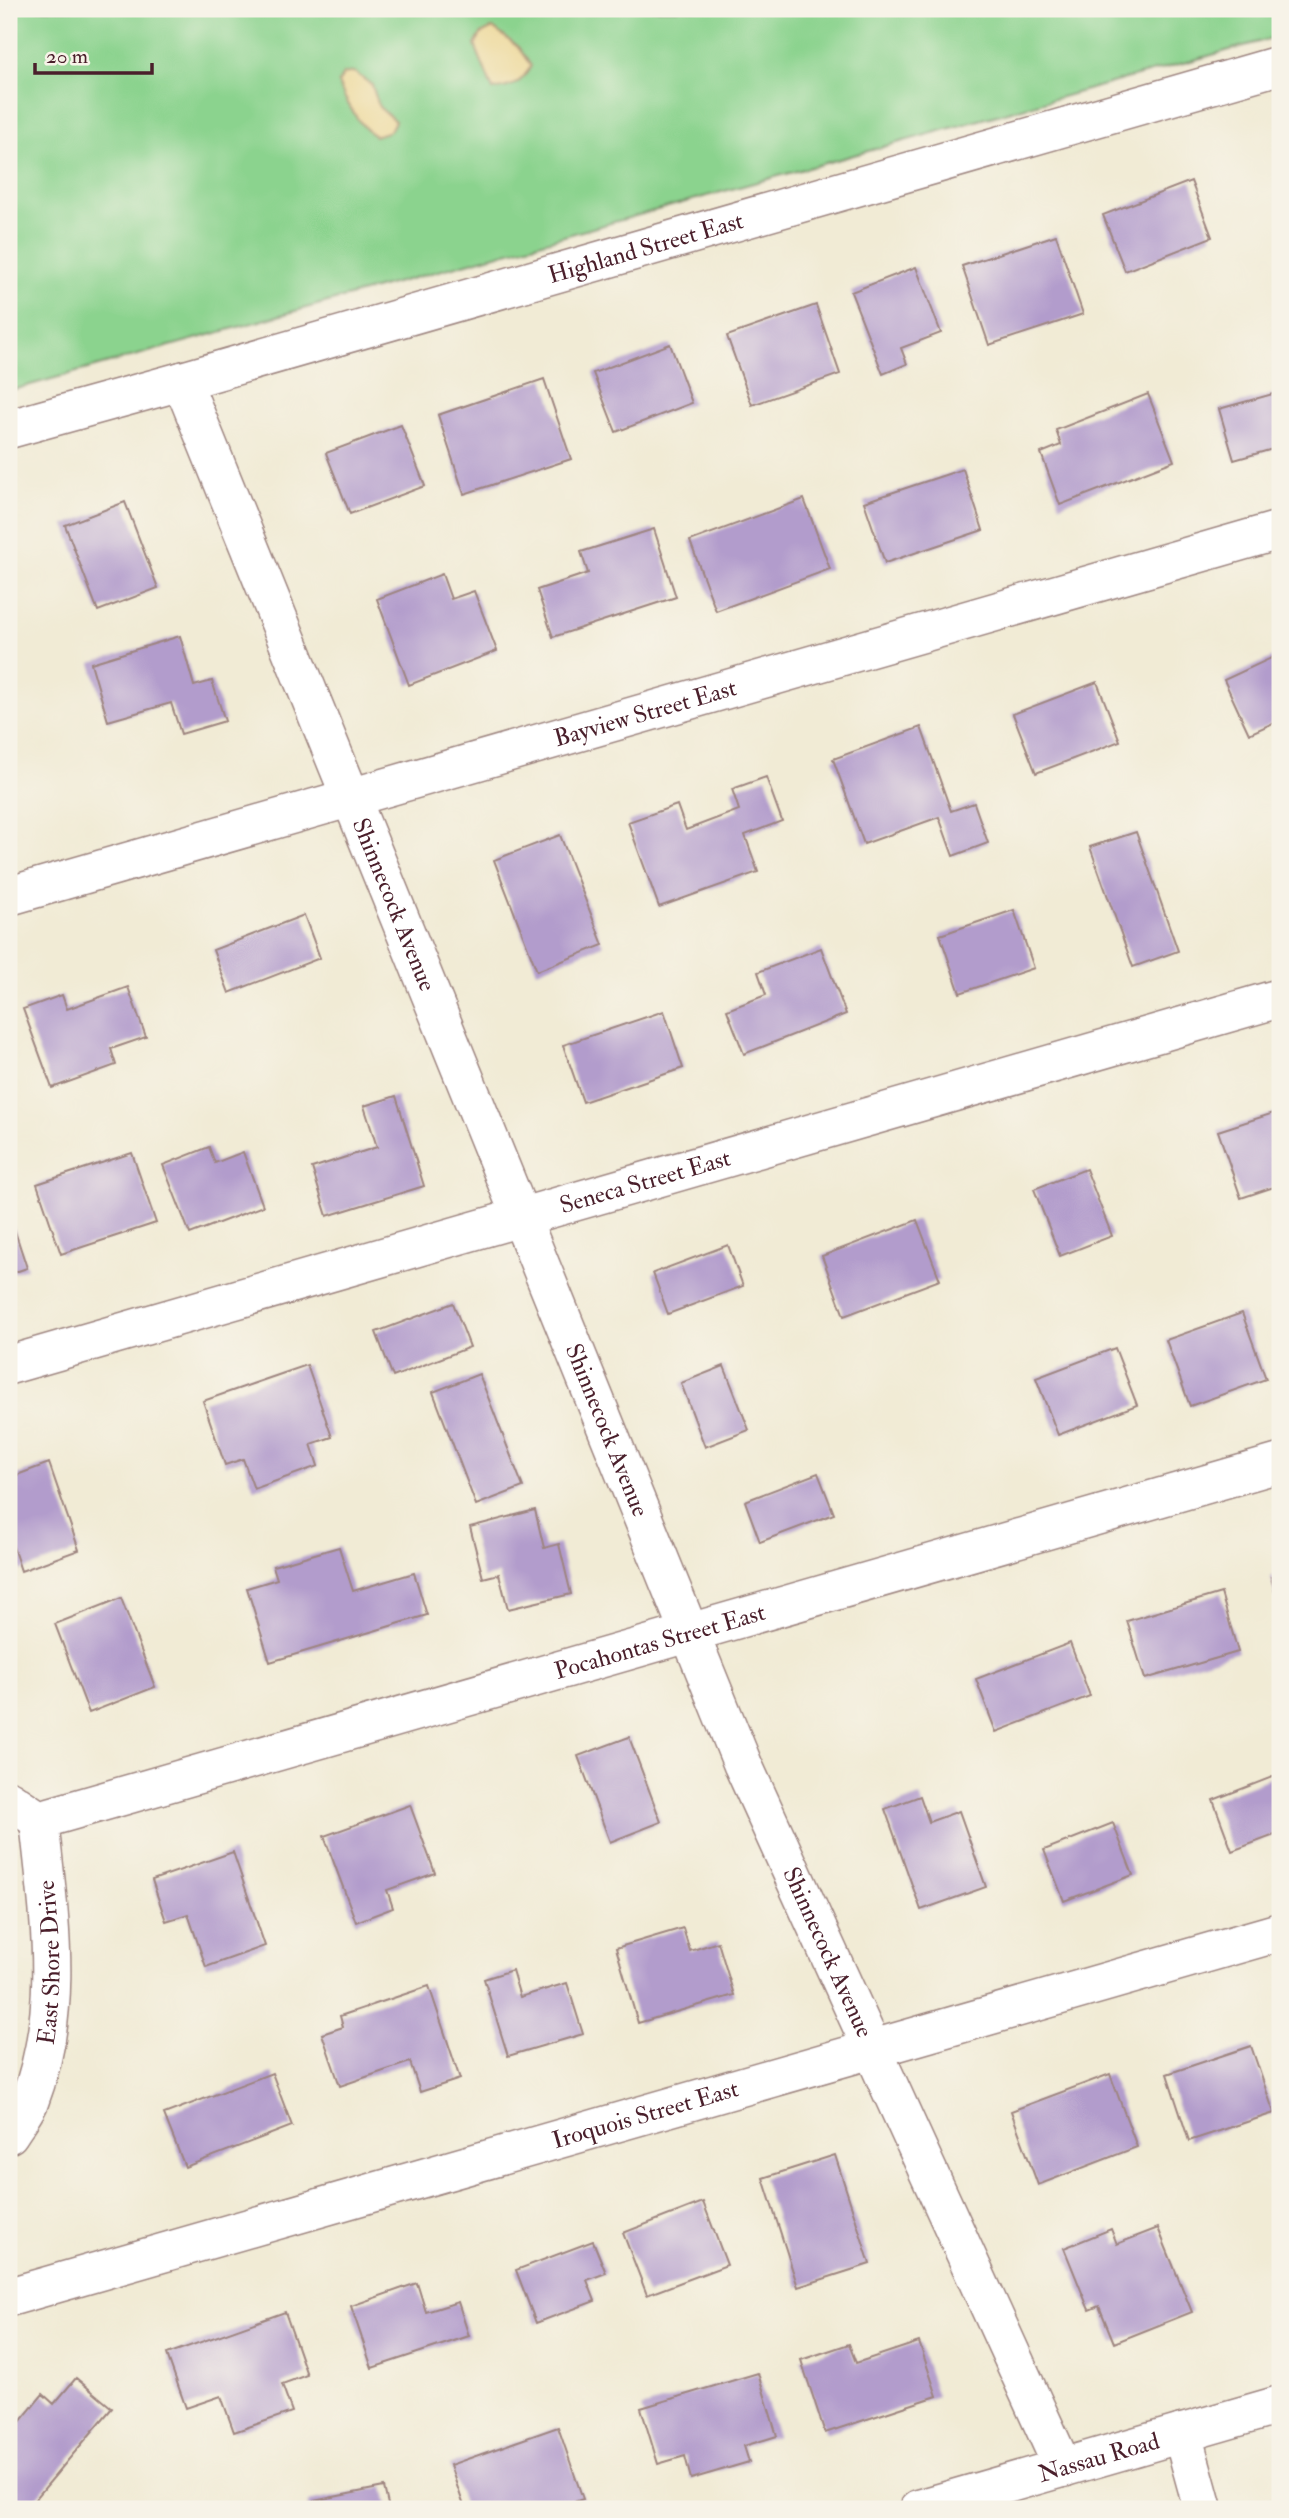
<svg xmlns="http://www.w3.org/2000/svg" width="1289" height="2518" viewBox="0 0 1289 2518" font-family="'IM FELL Double Pica',serif">
	<rect width="100%" height="100%" fill="#f7f3e8"/>
	<filter id="ink" filterUnits="userSpaceOnUse"><feTurbulence type="fractalNoise" baseFrequency=".0143" numOctaves="2"/><feDisplacementMap in="SourceGraphic" scale="14" xChannelSelector="R" yChannelSelector="G"/><feConvolveMatrix kernelMatrix="1 2 1 2 8 2 1 2 1" color-interpolation-filters="sRGB"/></filter>
	<filter id="wash" filterUnits="userSpaceOnUse"><feTurbulence type="fractalNoise" baseFrequency=".00686" numOctaves="4" result="noise"/><feDisplacementMap in="SourceGraphic" scale="28" xChannelSelector="R" yChannelSelector="G"/><feGaussianBlur stdDeviation="1.57" result="paint"/><feColorMatrix in="noise" values="0 0 0 0 0 0 0 0 0 0 0 0 0 0 0 0 0 1.4 0 .05"/><feComposite in="paint" operator="in"/></filter>
	<g filter="url(#wash)">
		<rect width="100%" height="100%" fill="#f1ebd5"/>
		<path fill="#8bd38e" stroke="#6a795c" stroke-width="2" d="M9 9H1280V36L9 391Z"/>
		<path fill="#eeda9e" stroke="#9c7c64" stroke-width="2" d="M493 28 518 47 531 66C520 85 514 86 493 90L475 45 481 34Z
			M354 72 372 85 379 107 395 121 390 131 375 136C360 128 345 100 338 83L344 74Z"/>
		<g id="blocks">
			<path fill="#b29ccc" d="M1191 181 1212 237 1125 271 1103 215Z
				M1056 235 1083 314 989 345 962 266Z
				M916 267 941 333 901 348 907 364 883 374 851 292Z
				M816 305 840 374 752 405 727 336Z
				M670 344 692 403 616 432 593 373Z
				M544 379 571 459 464 494 438 415Z
				M1280 392V447L1234 460 1219 409Z
				M1148 394 1174 461 1060 505 1041 453 1061 445 1056 430Z
				M401 425 425 486 350 514 326 453Z
				M963 469 983 530 885 563 864 502Z
				M804 499 830 569 716 611 690 541Z
				M125 502 158 588 98 611 65 525Z
				M654 529 676 597 553 637 537 590 588 573 581 552Z
				M442 574 451 599 474 591 497 651 409 685 377 599Z
				M180 636 194 686 212 681 225 721 181 734 171 703 108 721 91 663Z
				M1280 654V720L1249 734 1224 680Z
				M1097 682 1120 741 1036 773 1013 714Z
				M921 727 951 811 974 803 988 843 953 856 939 817 864 844 833 759Z
				M766 777 782 821 745 835 758 872 659 907 628 822 677 805 686 830 739 810 732 789Z
				M1136 832 1178 951 1133 967 1090 847Z
				M560 835 603 945 537 971 494 860Z
				M1014 910 1034 968 960 993 940 935Z
				M304 915 320 958 229 993 213 950Z
				M821 948 846 1014 744 1054 727 1010 766 995 758 972Z
				M128 987 146 1037 111 1049 116 1065 52 1088 23 1009 62 995 67 1009Z
				M664 1011 683 1068 583 1102 563 1045Z
				M396 1096 424 1186 327 1216 312 1168 377 1147 364 1106Z
				M1280 1111V1185L1241 1198 1218 1131Z
				M209 1147 215 1163 243 1152 263 1206 190 1234 163 1165Z
				M132 1153 156 1223 61 1254 37 1184Z
				M1086 1169 1112 1236 1060 1256 1034 1189Z
				M9 1213 27 1268 9 1274Z
				M917 1220 940 1280 844 1316 822 1256Z
				M728 1245 743 1286 668 1314 653 1273Z
				M453 1303 470 1347 393 1377 376 1332Z
				M1242 1313 1266 1379 1190 1406 1166 1340Z
				M1115 1348 1137 1405 1058 1435 1036 1378Z
				M307 1365 332 1437 311 1444 318 1466 254 1489 243 1459 225 1465 203 1401Z
				M724 1366 749 1430 705 1447 681 1383Z
				M479 1374 523 1487 476 1505 433 1392Z
				M49 1463 79 1550 21 1571 9 1535V1478Z
				M818 1473 834 1514 760 1542 745 1501Z
				M535 1510 544 1548 559 1544 571 1594 508 1609 499 1574 483 1578 470 1527Z
				M339 1547 353 1591 414 1573 427 1615 270 1662 247 1588 277 1579 273 1566Z
				M1280 1574V1609H1279L1271 1577Z
				M1221 1593 1238 1652 1145 1679 1127 1621Z
				M121 1598 155 1687 89 1713 55 1624Z
				M1070 1643 1090 1696 996 1732 976 1679Z
				M629 1737 661 1822 610 1842 578 1756Z
				M1280 1774V1833L1232 1851 1213 1800Z
				M920 1796 929 1822 959 1811 986 1887 921 1910 885 1809Z
				M410 1805 435 1873 387 1890 393 1908 356 1922 324 1836Z
				M1113 1823 1133 1875 1064 1901 1044 1850Z
				M233 1852 265 1946 206 1967 188 1914 166 1921 152 1880Z
				M683 1928 690 1951 718 1942 734 1995 638 2023 616 1948Z
				M512 1970 520 1997 567 1983 583 2034 508 2056 484 1979Z
				M429 1986 460 2079 420 2092 410 2062 340 2086 322 2034 343 2027 340 2016Z
				M1251 2046 1274 2113 1189 2141 1167 2074Z
				M272 2073 292 2126 185 2167 164 2114Z
				M1110 2074 1137 2147 1038 2185 1011 2111Z
				M835 2155 870 2264 798 2287 763 2178Z
				M703 2202 727 2265 647 2295 623 2233Z
				M1158 2228 1192 2312 1114 2343 1099 2306 1089 2310 1064 2248 1111 2229 1117 2244Z
				M593 2241 606 2273 587 2280 595 2301 536 2323 516 2270Z
				M417 2283 426 2312 458 2302 469 2336 372 2368 351 2306Z
				M285 2312 307 2375 282 2384 292 2412 234 2432 221 2396 186 2408 167 2354Z
				M919 2342 937 2396 825 2433 801 2360 849 2344 856 2363Z
				M758 2373 777 2436 744 2446 749 2462 691 2479 685 2456 658 2464 641 2408Z
				M76 2378 112 2408 27 2509H9V2435L43 2394 54 2404Z
				M558 2427 583 2499 553 2509H465L450 2465Z
				M384 2487 389 2509H309L308 2502Z"/>
		</g>
	</g>
	<g filter="url(#ink)">
		<use href="#blocks" fill-opacity="0" stroke="#9e8580" stroke-width="2"/>
		<g fill="none" stroke-linecap="round" stroke-linejoin="round">
			<defs>
				<g id="street">
					<path id="s1" d="M182 381 743 1765 1063 2468"/>
					<path id="s2" d="M9 429 182 381 1280 65"/>
					<path id="s3" d="M9 896 1280 530"/>
					<path id="s4" d="M9 1365 1280 998"/>
					<path d="M9 1800 39 1820"/>
					<path id="s5" d="M39 1820 1280 1463"/>
					<path id="s6" d="M9 2134C15 2124 24 2113 29 2102 65 2009 49 1916 39 1820"/>
					<path id="s7" d="M9 2297 1280 1932"/>
					<path d="M1182 2433 1203 2509"/>
					<path id="s8" d="M919 2509 1280 2405"/>
				</g>
			</defs>
			<use href="#street" stroke="#9e8580" stroke-width="41"/>
			<use href="#street" stroke="#fff" stroke-width="38"/>
		</g>
	</g>
	<g text-anchor="middle" stroke-width="7" stroke-linejoin="round" paint-order="stroke">
		<g font-size="24" fill="#4a1f2b" stroke="#f7f3e8">
			<text dy="8" stroke="none"><textPath href="#s2" startOffset="662">Highland Street East</textPath></text>
			<text dy="8" stroke="none"><textPath href="#s3" startOffset="662">Bayview Street East</textPath></text>
			<text dy="8" stroke="none"><textPath href="#s1" startOffset="565">Shinnecock Avenue</textPath></text>
			<text dy="8" stroke="none"><textPath href="#s4" startOffset="662">Seneca Street East</textPath></text>
			<text dy="8" stroke="none"><textPath href="#s1" startOffset="1132">Shinnecock Avenue</textPath></text>
			<text dy="8" stroke="none"><textPath href="#s5" startOffset="646">Pocahontas Street East</textPath></text>
			<text dy="8" stroke="none"><textPath href="#s1" startOffset="1699">Shinnecock Avenue</textPath></text>
			<text dy="8" stroke="none"><textPath href="#s6" startOffset="180">East Shore Drive</textPath></text>
			<text dy="8" stroke="none"><textPath href="#s7" startOffset="662">Iroquois Street East</textPath></text>
			<text dy="8" stroke="none"><textPath href="#s8" startOffset="187">Nassau Road</textPath></text>
		</g>
	</g>
	<rect width="1289" height="2518" fill="none" stroke="#f7f3e8" stroke-width="35"/>
	<path d="M35 63v10h117v-10" fill="none" stroke="#4a1f2b" stroke-width="3.5"/>
	<text x="46" y="63" font-size="21" fill="#4a1f2b" stroke="#f7f3e8" stroke-width="5" paint-order="stroke">20 m</text>
</svg>
